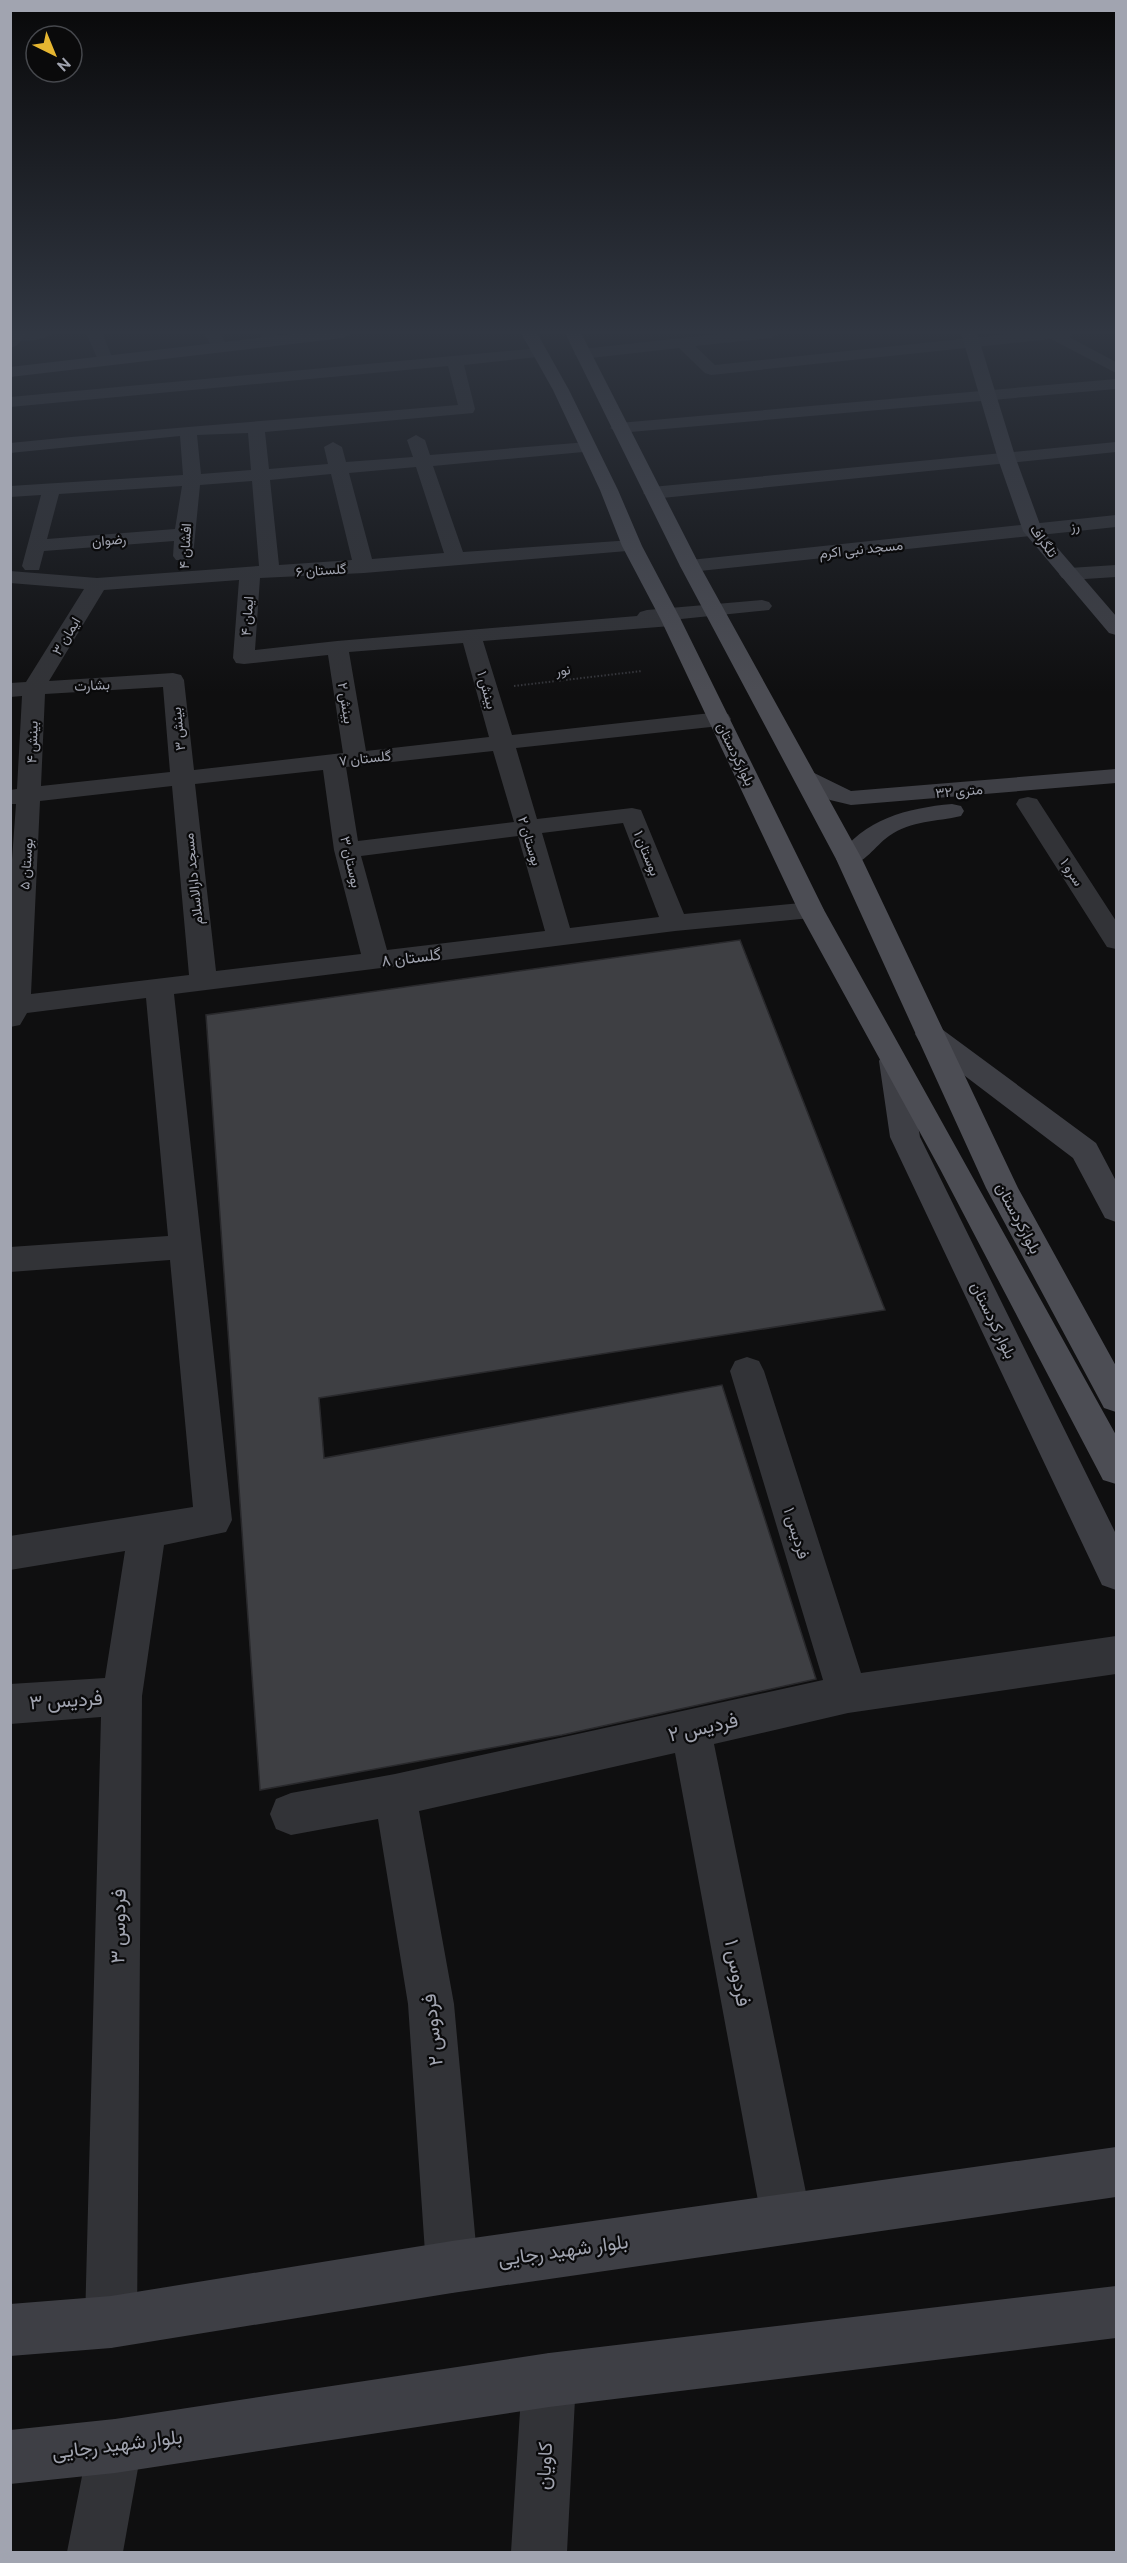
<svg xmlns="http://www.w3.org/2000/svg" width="1127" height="2563" viewBox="0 0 1127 2563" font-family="Ubuntu,Vazirmatn,sans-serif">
	<rect width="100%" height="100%" fill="#0f0f10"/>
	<path fill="#3e3f43" stroke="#29292c" stroke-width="1.5" d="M740 940 885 1310 319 1398 324 1458 722 1385 816 1679 562 1735 260 1790 206 1015Z"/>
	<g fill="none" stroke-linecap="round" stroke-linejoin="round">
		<path stroke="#36373c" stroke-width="2" stroke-dasharray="1.5 2" stroke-linecap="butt" d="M514 686 642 671"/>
		<path fill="#323337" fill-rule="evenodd" d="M53 333C44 341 20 343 10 338L11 333Z
			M86 333H102L113 359 111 362H99Z
			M204 333H220L227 346 225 349H213Z
			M261 333H277L278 342 270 347 264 345Z
			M727 333H779L771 338 695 346 715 365 1018 333H1073L1069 337 1116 362V373L1051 339 711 375 705 373 679 348 582 359 574 354 582 349Z
			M540 348 546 350 548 353 546 356 464 365 475 409 473 413 265 432 269 469 328 464 324 447 333 442 342 447 346 462 413 457 407 440 416 435 425 440 430 455 588 442 597 447 594 451 433 466 463 552 632 540 642 546 639 550 364 573 260 578 255 650 337 641 637 616 640 612 647 610 762 600 769 602 772 606 769 610 681 619 678 624 671 626 483 641 512 735 720 712 728 714 731 719 728 724 720 726 516 748 537 819 632 808 641 810 684 914 811 902 820 904 824 910 820 916 811 918 675 931 174 994 232 1520 226 1532 164 1545 142 1696 137 2322 129 2340 111 2348 93 2340 85 2322 101 1717 10 1724V1684L105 1678 125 1551 10 1570V1536L193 1507 170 1260 10 1272V1247L168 1236 146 998 27 1013 20 1025 10 1027V887L16 804H10V790L17 789 22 696 10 697V683L26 682 84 589 10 583V571L97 578 259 566 252 481 200 485 193 556 190 560H176L173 556 174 541 44 551 39 570H25L22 566 41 495 10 497V486L183 475 180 436 10 453V443C159 428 308 418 458 405L448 366 10 407V397ZM248 433 251 470 201 474 197 435ZM416 467 444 553 372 559 349 473ZM331 474 352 560 279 565 270 480ZM182 486 175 529 47 539 59 494ZM239 580 233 658 236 663 244 664 328 655 343 753 194 770 184 680 181 675 173 673 49 681 104 590ZM463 643 489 737 366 751 349 652ZM163 687 170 772 41 786 45 694ZM493 751 514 822 358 841 346 767ZM323 770 334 850 361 954 216 971 195 784ZM172 786 189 975 31 994 40 801ZM623 823 659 917 570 928 542 833ZM518 836 545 931 387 950 361 856Z
			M1116 379V389L619 433 610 428 619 423Z
			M1116 442V452L652 499 643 493 652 487Z
			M1116 515V527L690 572 683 570 680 566 683 562 690 560Z
			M1116 565V577L1069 580 1062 578 1059 574 1062 570 1069 568Z
			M1028 797 1037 799 1116 921V949L1107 947 1016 804 1019 799Z
			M747 1357 759 1361 764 1371 861 1673 1116 1636V1674L848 1713 714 1744 811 2217 804 2235 786 2242 768 2235 761 2217 675 1753 419 1811 454 2004 478 2267 470 2285 452 2293 434 2285 426 2267 408 2004 378 1819 291 1835 276 1829 270 1814 276 1799 291 1793 395 1774 823 1680 730 1371 735 1361Z
			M549 2353 568 2361 576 2380 567 2552H511L522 2380 530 2361Z
			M115 2419 134 2427 142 2446 123 2552H67L88 2446 96 2427Z"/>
		<path fill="#3e3f45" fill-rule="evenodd" d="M28 333 16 346 10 348 11 333Z
			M301 333H351L343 338 10 377V367Z
			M961 333H977L1016 459 1042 530 1116 616V635L1109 633 1023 531 998 459Z
			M806 769 851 791 1116 769V783L851 805 830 800 798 781 794 776 798 771Z
			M952 804 961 806 964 811 961 816C936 822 912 820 889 836 873 847 862 870 840 864L836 859C864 819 907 808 952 804Z
			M929 1024 939 1027 1096 1143 1116 1181V1222L1105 1218 1073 1158 919 1041 915 1034 919 1027Z
			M893 1051 903 1054 907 1061 920 1137 1116 1534V1590L1102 1585 890 1137 879 1061 883 1054Z
			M1116 2147V2197L452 2293 111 2348 10 2356V2304L111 2296 452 2241Z
			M1116 2286V2338L549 2407 115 2473 10 2484V2430L115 2419 549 2353Z"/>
		<path fill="#4c4d54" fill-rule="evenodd" d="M521 333H537L569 390 618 490 642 546 681 620 824 910 1116 1435V1484L1103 1480 940 1169 798 910 661 620 622 546 600 490 553 390Z
			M565 333H581L700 566 862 859 1018 1188 1116 1366V1412L1104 1408 986 1188 836 859 680 566Z"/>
	</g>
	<linearGradient id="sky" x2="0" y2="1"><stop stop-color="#080809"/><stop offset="0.48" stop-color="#313742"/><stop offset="1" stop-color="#313742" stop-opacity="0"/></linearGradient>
	<rect width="1127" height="692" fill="url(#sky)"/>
	<g text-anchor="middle" stroke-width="4.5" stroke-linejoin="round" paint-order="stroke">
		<g font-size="14" fill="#a1a4b0" stroke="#0a0a0b">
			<text transform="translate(1075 526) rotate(-7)" y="5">رز</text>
			<text transform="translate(109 540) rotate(-5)" y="5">رضوان</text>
			<text transform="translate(1044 541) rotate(54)" y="5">تلگراف</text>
			<text transform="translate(185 546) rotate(-87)" y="5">افشان ۴</text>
			<text transform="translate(861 549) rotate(-6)" y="5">مسجد نبی اکرم</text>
			<text transform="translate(321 570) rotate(-4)" y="5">گلستان ۶</text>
			<text transform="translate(247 616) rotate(-86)" y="5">ایمان ۴</text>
			<text transform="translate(66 636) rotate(-59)" y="5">ایمان ۳</text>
			<text transform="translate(563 670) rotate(-7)" y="5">نور</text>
			<text transform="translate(92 685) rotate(-3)" y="5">بشارت</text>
			<text transform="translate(487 690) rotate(74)" y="5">بینش ۱</text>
			<text transform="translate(346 703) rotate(81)" y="5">بینش ۲</text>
			<text transform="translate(178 729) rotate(-96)" y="5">بینش ۳</text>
			<text transform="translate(32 742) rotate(-88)" y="5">بینش ۴</text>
			<text transform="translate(736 754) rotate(64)" y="5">بلوارکردستان</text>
			<text transform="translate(365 758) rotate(-6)" y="5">گلستان ۷</text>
			<text transform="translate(959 791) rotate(-5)" y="5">۳۲ متری</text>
			<text transform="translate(530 841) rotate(73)" y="5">بوستان ۲</text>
			<text transform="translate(647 853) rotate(68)" y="5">بوستان ۱</text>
			<text transform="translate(351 862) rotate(77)" y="5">بوستان ۳</text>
			<text transform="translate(26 864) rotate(-86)" y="5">بوستان ۵</text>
			<text transform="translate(1072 872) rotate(57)" y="5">سرو ۱</text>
			<text transform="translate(193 879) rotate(-96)" y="5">مسجد دارالاسلام</text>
		</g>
		<g font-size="16" fill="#a1a4b0" stroke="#0a0a0b">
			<text transform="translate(411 957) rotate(-7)" y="6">گلستان ۸</text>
			<text transform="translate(1019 1218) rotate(62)" y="6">بلوارکردستان</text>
			<text transform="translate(994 1320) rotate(64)" y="6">بلوار کردستان</text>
			<text transform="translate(797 1533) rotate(73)" y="6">فردیس ۱</text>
		</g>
		<g font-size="20" fill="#a1a4b0" stroke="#0a0a0b">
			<text transform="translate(66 1700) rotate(-4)" y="7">فردیس ۳</text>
			<text transform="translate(703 1727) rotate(-13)" y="7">فردیس ۲</text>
			<text transform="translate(118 1926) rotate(-89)" y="7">فردوس ۳</text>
			<text transform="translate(738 1973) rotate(79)" y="7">فردوس ۱</text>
			<text transform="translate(432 2030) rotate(-96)" y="7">فردوس ۲</text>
			<text transform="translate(563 2250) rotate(-8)" y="7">بلوار شهید رجایی</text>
			<text transform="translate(117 2444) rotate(-7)" y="7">بلوار شهید رجایی</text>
			<text transform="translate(544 2466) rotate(-87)" y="7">کاویان</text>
		</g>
	</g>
	<rect width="1127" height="2563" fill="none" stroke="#a1a4b0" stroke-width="24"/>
	<g transform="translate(54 54) rotate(137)"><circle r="28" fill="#0a0a0b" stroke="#46484d" stroke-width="1.5"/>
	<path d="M0-4.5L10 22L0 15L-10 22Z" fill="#e6b631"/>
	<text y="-9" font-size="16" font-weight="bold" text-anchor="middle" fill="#a1a4b0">N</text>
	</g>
</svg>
